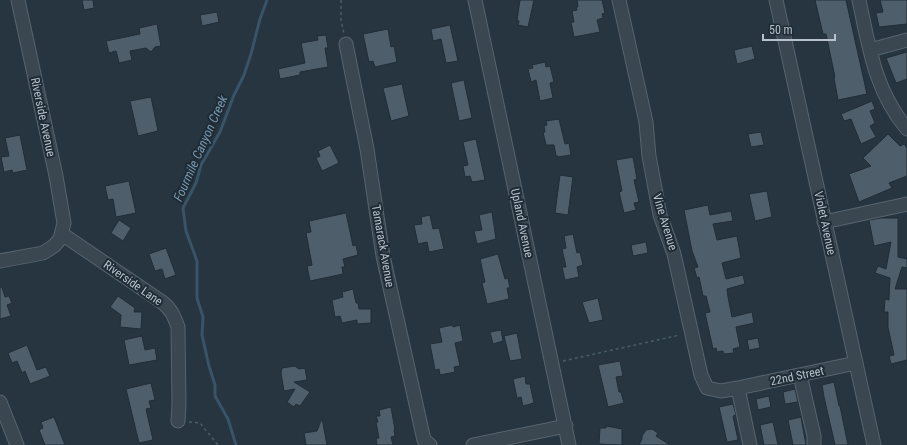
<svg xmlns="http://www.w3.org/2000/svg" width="907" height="445" viewBox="0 0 907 445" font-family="'Roboto Condensed',sans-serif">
	<rect width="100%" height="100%" fill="#263540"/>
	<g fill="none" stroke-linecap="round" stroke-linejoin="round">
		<path stroke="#395367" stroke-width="3" d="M236 445 228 419 215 396V385L209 366 202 335 203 317 197 298V261L186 231 183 208 196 183 201 165 220 132 234 95 244 75 251 54 260 19 267 0"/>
	</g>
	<path fill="#4f5e6b" stroke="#212d37" d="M82 0H93L94 8 84 10Z
		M520 0H534L528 27 518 25 519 21 517 20Z
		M577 0H602L605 13 602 14 603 18 597 20 600 32 574 37 571 22H574L572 11 577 10 576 7H578Z
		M815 0H846L867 94 838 100 834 78 835 77 826 34H823Z
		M880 0H907V24L879 27 876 13 883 12Z
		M217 12 219 22 202 26 200 15Z
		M157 24 161 46 155 47 151 52 146 48 130 51 132 60 119 63 116 51 109 53 106 41 140 34 139 28Z
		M450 25 458 61 446 63 441 39 433 41 431 29Z
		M388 29 391 47 394 46 397 62 375 67 373 61 369 62 363 34Z
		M326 35 328 48H325L328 67 300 72V75L280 79 278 69 305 63 301 43 318 40 317 36Z
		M752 46 755 59 737 64 734 50Z
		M907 52V79L896 83 886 58Z
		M545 62 546 67 550 66 554 82 550 83 553 98 540 101 536 80 531 82 528 69 533 68 532 65Z
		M464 80 472 118 459 121 451 83Z
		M402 84 409 116 391 121 383 88Z
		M151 97 158 131 138 136 130 101Z
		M872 101 875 109 870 111 875 123 870 126 876 137 861 144 851 119 844 121 841 114Z
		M559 119 565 144 569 143 571 155 558 157V156H556L554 145H546L543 132H545L544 126 547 125 546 121Z
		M761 132 764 145 751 147 748 134Z
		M888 134 900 146 904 144 907 148V176L889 183 892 188 859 202 849 174 871 166 863 158Z
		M20 135 27 170 13 173 12 170 4 172 1 157 9 156 5 138Z
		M476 139 485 180 472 182 470 176 465 177 463 166 468 165 463 142Z
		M330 145 339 163 322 171 316 158 320 156 318 151Z
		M633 157 637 179 634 180 639 202 634 203 636 210 624 213 619 192 622 191 616 160Z
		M560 175 573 177 568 215 555 213Z
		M129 181 136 213 116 217 113 199 108 200 105 186Z
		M767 191 772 217 755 221 749 194Z
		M708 205 710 215 731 211 733 221 713 224 717 240 737 236 741 258 722 263 726 279 743 275 745 284 727 289 728 297 732 317 752 312 754 323 736 327 740 347 733 349 734 353 724 354 723 351 717 352 716 348 713 349 705 313 710 312 706 296H703L699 277 697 278 694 268 698 267 692 251 684 210Z
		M492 212 496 239 477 244 474 231 482 230 479 215Z
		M346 213 353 246 356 245 358 255 343 259 345 267H342L343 274 310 281 307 266 312 265 306 233 311 232 309 221Z
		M430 215 433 229 439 228 444 249 429 252 427 242 418 244 414 225 422 224 421 217Z
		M881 218H898V257L907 259V268L902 267 895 289H907V360L891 364 889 356 894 355 888 327V312H884L885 299 889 300 890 278 875 273 878 266 886 269 891 242 874 246 869 220Z
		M119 220 131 228 123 241 111 233Z
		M573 234 577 253 580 252 583 265 577 267 579 277 565 280 562 267H566L562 249 566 248 564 236Z
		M646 242 648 253 633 256 631 245Z
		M166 248 176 275 165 279 162 269 155 271 149 254Z
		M498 254 505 279 508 278 510 288H507L509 299 487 304 482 283 485 282 480 259Z
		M0 287H2L5 297 9 296 12 303 7 305 11 316 0 319Z
		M353 289 356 303H358L359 309H371V323L357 324V320L342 323 340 316 335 317 332 300 343 297 342 292Z
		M118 296 135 308 134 312H142L141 329 120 327 121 315 110 307Z
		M598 298 603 320 589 323 582 302Z
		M452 325 453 327 460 325 463 341 455 343 460 366 454 367 455 372 440 375 439 369 435 370 430 344 442 342 439 328Z
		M501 330 503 341 493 344 490 332Z
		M517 333 522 359 510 361 504 336Z
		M142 336 145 350 155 348 157 360 129 365 124 340Z
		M758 338 760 348 749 350 747 340Z
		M27 345 37 370 46 367 50 376 30 384 25 371 22 373 17 361 12 363 8 353Z
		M620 361 623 376 616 377 619 392H621L624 403 608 407 598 365Z
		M295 366 299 369 305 368 307 380 294 382 310 392 300 406 296 404 294 407 287 402 295 389 284 391 281 373 282 368Z
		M525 376 526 384H530L534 403 523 406 521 397 517 398 513 379Z
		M834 382 839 406H840L848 445H835L824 397 822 385Z
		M151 383 155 400 149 401 151 408 146 409 153 440 139 443 126 389Z
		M795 389 798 402 785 404 783 392Z
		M769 396 771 407 758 410 756 399Z
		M733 404 736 415 733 416 738 440 727 442 719 407Z
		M391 407 395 430H394L395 436 391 437 393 445H377L376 438H379L376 422H378L376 416H380L379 410Z
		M54 417 65 445H45L39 430 43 428 41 422Z
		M801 417 806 445H793L788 420Z
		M322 418 327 445H306L304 433 317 431Z
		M773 422 778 445H764L760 425Z
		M606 426 622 429V445L599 444 600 428H606Z
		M652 429 658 433 656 436 670 445H639L642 439V436L646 430Z"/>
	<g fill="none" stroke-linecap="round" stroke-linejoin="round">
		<defs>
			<path id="minor" d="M475 0 569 445
				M619 0 646 122 649 156 660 215 674 254 701 375 707 388 721 391 738 388 856 363
				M776 0 874 445
				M859 0C869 47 875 91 907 129
				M346 44 367 149 383 256 424 440 430 445
				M870 50 907 40
				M824 222 907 204
				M62 234 162 302C171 309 174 316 178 327L179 404 178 421
				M0 261 43 253 54 246 60 239 64 223 56 176 18 0
				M800 375 814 436V445
				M738 388 750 445
				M0 402 17 445
				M473 445 566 426"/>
		</defs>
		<use href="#minor" stroke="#58646e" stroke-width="15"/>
		<path stroke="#485f5f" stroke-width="1.5" stroke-dasharray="3 3" stroke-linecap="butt" d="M341 0V20L344 34
			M563 361 680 335
			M189 422 200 423 218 445"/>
		<use href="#minor" stroke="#3a4650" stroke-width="13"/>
	</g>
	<g text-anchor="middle" stroke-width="4" stroke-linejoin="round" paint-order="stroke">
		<g font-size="12" fill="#b6c1cb" stroke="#1f2b35">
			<text transform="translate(43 117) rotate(78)" y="4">Riverside Avenue</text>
			<text transform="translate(665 222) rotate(73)" y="4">Vine Avenue</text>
			<text transform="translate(522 223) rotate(78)" y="4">Upland Avenue</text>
			<text transform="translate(825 223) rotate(78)" y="4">Violet Avenue</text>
			<text transform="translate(383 246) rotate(80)" y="4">Tamarack Avenue</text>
			<text transform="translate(133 283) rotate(35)" y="4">Riverside Lane</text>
			<text transform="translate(797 376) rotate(-12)" y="4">22nd Street</text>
		</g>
		<g font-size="13" font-style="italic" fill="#7796ad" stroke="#1f2b35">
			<text transform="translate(200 148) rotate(-66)" y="5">Fourmile Canyon Creek</text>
		</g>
	</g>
	<path d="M763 34v6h72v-6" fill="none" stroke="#b6c1cb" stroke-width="2"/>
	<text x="769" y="34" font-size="12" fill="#b6c1cb" stroke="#1f2b35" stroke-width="3" paint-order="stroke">50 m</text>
</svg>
